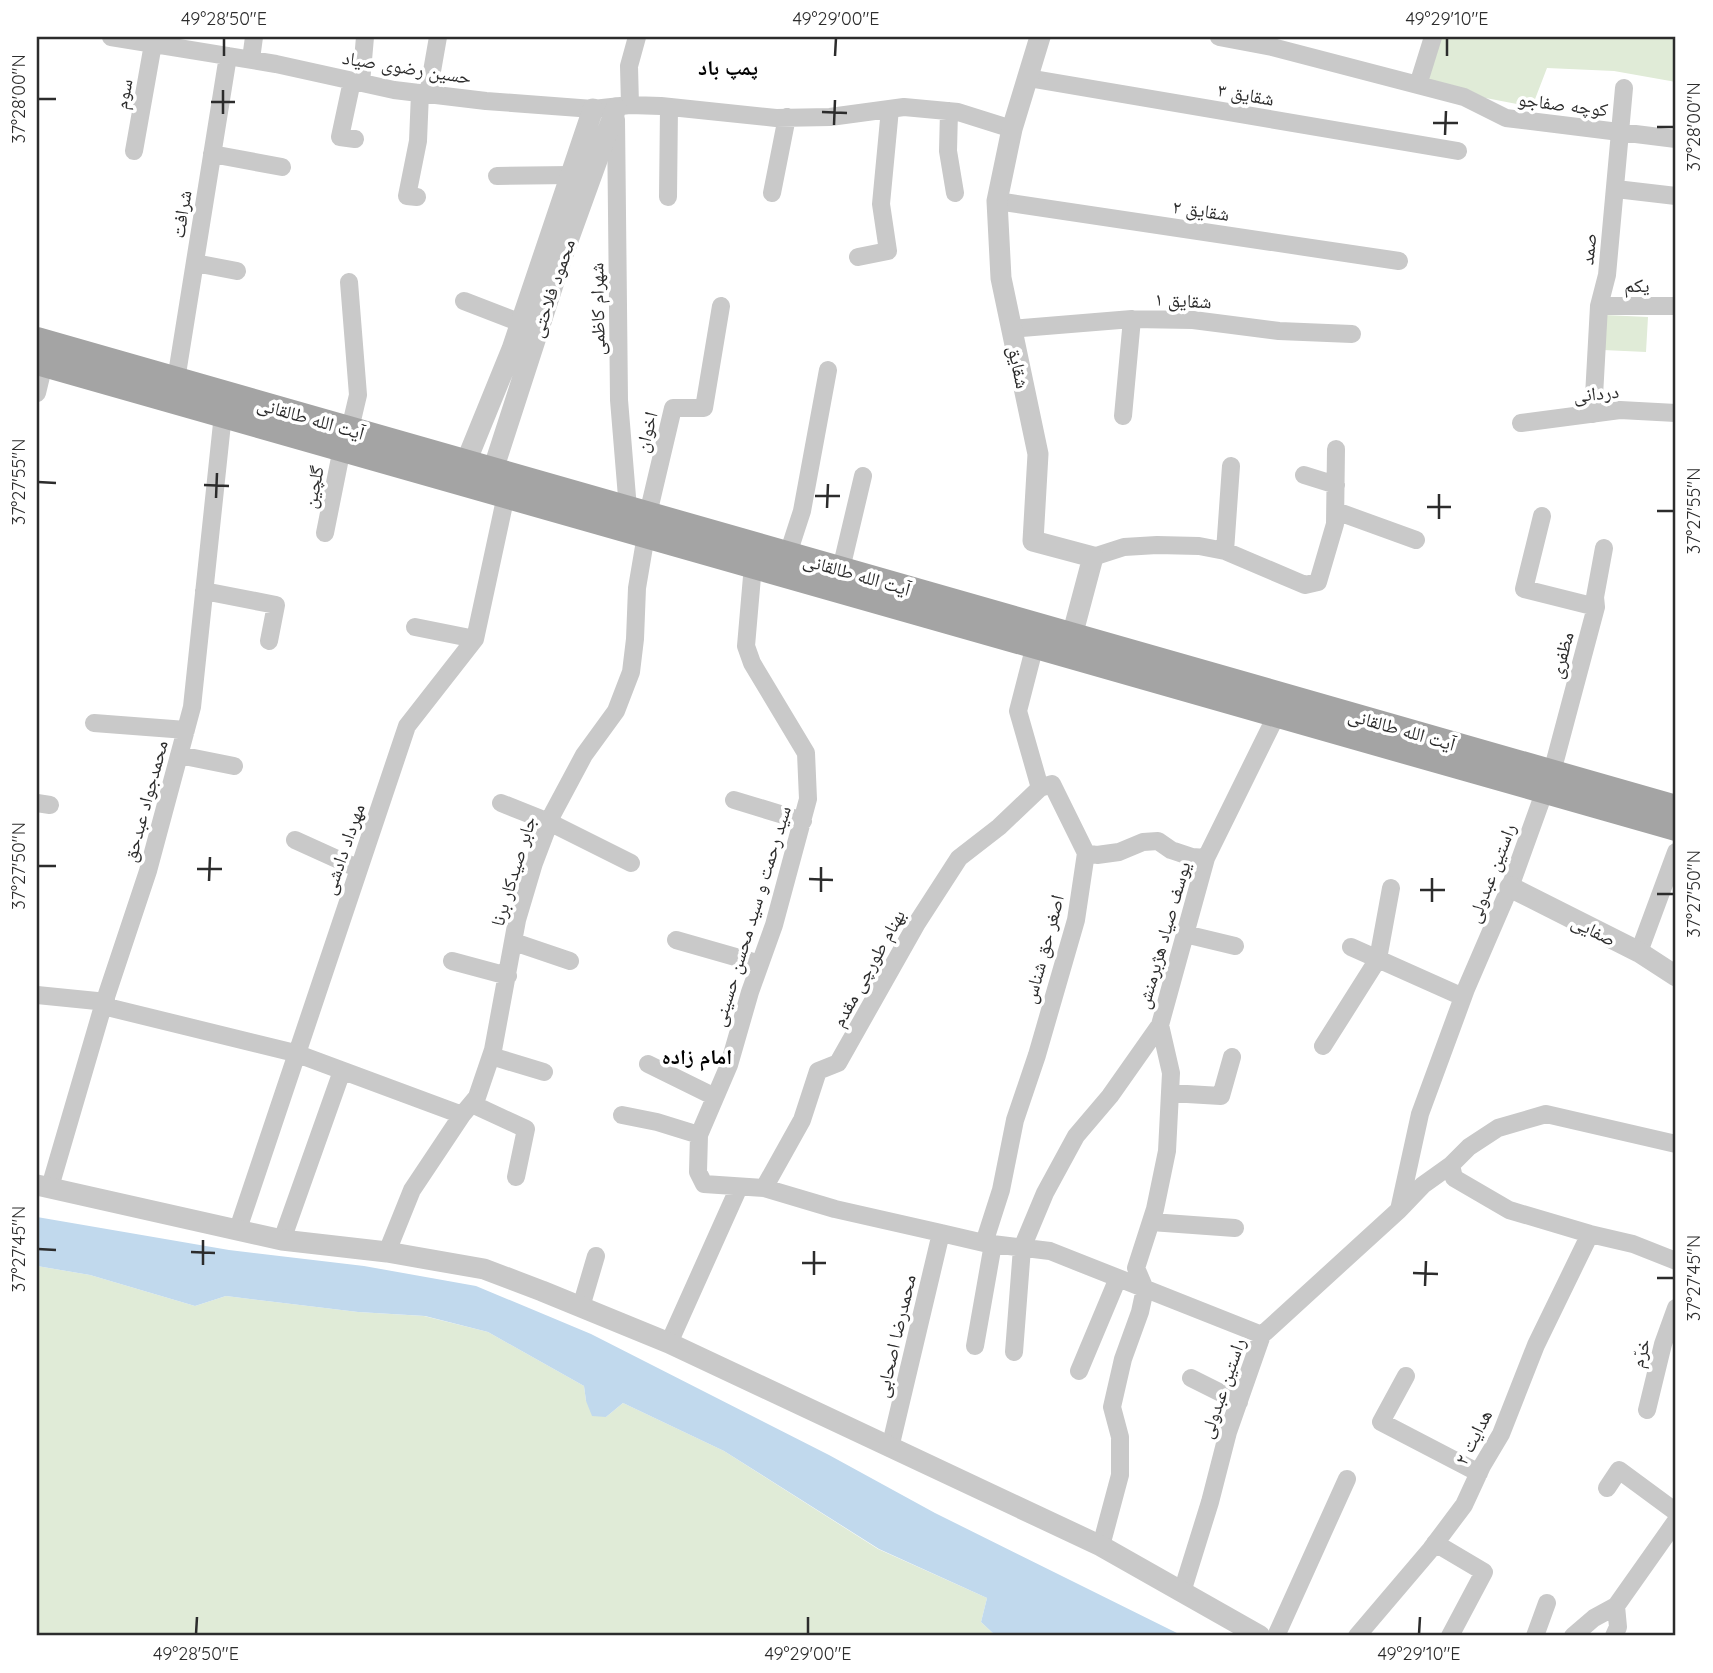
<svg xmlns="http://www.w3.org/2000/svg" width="1713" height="1673" viewBox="0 0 1713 1673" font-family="Quicksand,'Noto Naskh Arabic',sans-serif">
	<rect width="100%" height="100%" fill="#fff"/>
	<path fill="#e0ebd7" d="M1433 37H1676V82L1614 71 1547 68 1532 107 1418 85Z
		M1605 315 1648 317 1646 352 1603 350Z
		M37 1266 90 1275 195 1306 226 1296 358 1312 424 1316 488 1332 584 1386 586 1401 606 1417 623 1403 724 1451 878 1549 987 1598 981 1622 996 1636H37Z"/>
	<path fill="#c1d9ed" d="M37 1217 229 1250 364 1266 476 1286 591 1334 829 1455 935 1513 1183 1636H996L981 1622 987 1598 879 1549 724 1451 623 1403 606 1417 592 1416 586 1401 584 1386 488 1332 425 1316 358 1312 226 1296 195 1306 90 1275 37 1266Z"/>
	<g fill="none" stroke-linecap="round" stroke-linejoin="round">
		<path stroke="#c9c9c9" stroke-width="18" d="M111 37 276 64 394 90 486 101 593 109 630 105 661 106 776 118 830 117 904 107 958 112 1012 129
			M1219 37 1272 47 1464 97 1506 118 1676 139
			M251 59 254 37
			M1028 78 1458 151
			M352 81 340 137 355 139
			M361 83 365 37
			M1418 85 1433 37
			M428 94 438 37
			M630 105 629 66 637 37
			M949 111 948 151 955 193
			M616 119 619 400 628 509
			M134 151 153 44
			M212 154 282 167
			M497 176 571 175
			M1616 189 1676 196
			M772 193 787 117
			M417 197 407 196 418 141 420 93
			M668 197 669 107
			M997 201 1399 261
			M858 257 888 251 881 204 890 109
			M195 263 237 271
			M349 282 358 395 350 429
			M464 301 521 323
			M1599 306H1676
			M1011 329 1132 319 1193 320 1279 331 1352 334
			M176 380 228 56
			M37 393 44 364
			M1593 414 1599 306 1607 275 1624 88
			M1123 416 1132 319
			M1521 423 1620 410 1676 413
			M1304 475 1336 485
			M1336 511 1416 540
			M648 514 673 408H704L721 306
			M1542 516 1524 589 1596 607
			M325 533 342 448
			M1225 551 1231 466
			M788 554 802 511 828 370
			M1093 557 1124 547 1157 545 1199 546 1225 551 1305 585 1318 582 1335 524 1336 449
			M753 565 746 646 752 663 806 753 808 799 774 925 750 992 729 1065 699 1135 698 1172 704 1184 764 1188 835 1209 941 1233 984 1243 1050 1251 1262 1335
			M841 569 863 476
			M204 591 276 605 269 641
			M415 627 475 639
			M94 723 186 730
			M179 755 234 766
			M1552 772 1596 607 1595 597 1604 548
			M734 800 803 821
			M37 803 50 805
			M501 803 549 822 631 863
			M295 840 359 869
			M1086 853 1097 855 1119 852 1143 842 1158 841 1171 850 1192 857 1206 858
			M1185 934 1235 946
			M676 940 760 964
			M514 942 570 961
			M1351 947 1463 997
			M1639 952 1676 852
			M452 961 508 976
			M37 995 97 1001 106 999
			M103 1006 295 1053 462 1115
			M1323 1046 1378 959 1391 888
			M491 1056 544 1072
			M648 1064 715 1097
			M1170 1093 1221 1096 1232 1057
			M472 1104 526 1129 516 1177
			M622 1115 657 1122 699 1135
			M1451 1165 1469 1147 1498 1128 1546 1114 1676 1144
			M50 1187 103 1006 148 871 192 707 223 414
			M764 1188 802 1120 818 1071 838 1063 917 923 959 858 999 827 1040 788
			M1400 1209 1423 1185 1451 1165 1454 1178 1509 1210 1590 1234 1633 1244 1676 1261
			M1151 1222 1235 1228
			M238 1229 407 726 475 639 506 495
			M282 1240 342 1071
			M984 1243 1001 1190 1015 1120 1037 1055 1076 920 1086 853 1052 784 1040 788 1018 711 1035 645
			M387 1252 412 1190 462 1115 477 1097 493 1050 517 920 534 863 553 813 584 755 616 711 631 672 635 639 637 588 646 535
			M581 1307 596 1256
			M669 1343 739 1187
			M975 1346 993 1244
			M1014 1352 1022 1248 1045 1193 1076 1136 1110 1096 1160 1025
			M1079 1371 1118 1278
			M1406 1376 1381 1422 1479 1473
			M1191 1378 1239 1402
			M1647 1410 1663 1344 1676 1308
			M890 1448 941 1233
			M1607 1488 1619 1470 1676 1512
			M1435 1543 1484 1572 1450 1636
			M1101 1546 1120 1475V1437L1112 1407 1123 1359 1140 1312 1145 1289 1136 1268 1155 1209 1167 1151 1171 1073 1160 1025 1206 858 1277 714
			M1182 1592 1210 1502 1228 1432 1262 1335 1399 1210 1420 1114 1466 989 1510 887 1545 790
			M1276 1636 1347 1479
			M1357 1636 1431 1549 1464 1505 1482 1466 1501 1434 1536 1345 1590 1234
			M1535 1636 1547 1603
			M1573 1636 1594 1618 1616 1606
			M1614 1636 1618 1627 1616 1606 1676 1521"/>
		<path stroke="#c9c9c9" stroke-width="21" d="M1040 37 1012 129 997 201 1001 278 1038 454 1033 541 1093 557 1068 651
			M466 462 512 349 593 109
			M493 470 562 257 616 108
			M1510 887 1639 952 1676 976
			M37 1185 282 1240 387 1252 484 1269 542 1291 669 1343 1101 1546 1260 1636"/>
		<path stroke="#a4a4a4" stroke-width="26" d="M37 340 1676 808
			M37 362 1676 828"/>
	</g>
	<path fill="none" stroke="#2c2c2c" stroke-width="2.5" d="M224 56V38M835 56 836 38M1447 56V38M38 99H56M211 102H235M822 112 847 113M223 114V90M1433 123H1458M834 125 835 100M1657 127H1674M1445 135 1446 111M38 482 56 483M204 485 229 486M815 496H840M216 498 217 473M1427 507H1451M827 508 828 484M1657 511H1674M1439 519V494M38 866H56M197 869H222M809 879 833 880M209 881 210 857M1420 890H1445M821 892V867M1657 894H1674M1432 902V878M38 1249 56 1250M191 1252 215 1253M802 1263H826M203 1265V1240M1413 1273 1438 1274M814 1275V1251M1657 1278H1674M1425 1286 1426 1261M196 1634 197 1617M808 1634V1617M1419 1634 1420 1617"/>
	<g text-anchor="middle" stroke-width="7" stroke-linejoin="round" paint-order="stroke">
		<g font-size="19" fill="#2c2c2c" stroke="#fff">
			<text transform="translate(407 67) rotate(9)" y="7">حسین رضوی صیاد</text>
			<text transform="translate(123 94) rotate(-80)" y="7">سوم</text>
			<text transform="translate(1246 94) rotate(10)" y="7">شقایق ۳</text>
			<text transform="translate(1563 104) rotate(7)" y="7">کوچه صفاجو</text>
			<text transform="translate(1201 210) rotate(8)" y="7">شقایق ۲</text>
			<text transform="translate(181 214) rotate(-81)" y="7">شرافت</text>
			<text transform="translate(1588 249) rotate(-84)" y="7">صمد</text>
			<text x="1637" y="292">یکم</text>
			<text transform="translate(552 288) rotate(-71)" y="7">محمود فلاحتی</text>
			<text transform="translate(1183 300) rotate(3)" y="7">شقایق ۱</text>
			<text transform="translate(597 309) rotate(-91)" y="7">شهرام کاظمی</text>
			<text transform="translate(1019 367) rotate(78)" y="7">شقایق</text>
			<text transform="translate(1596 393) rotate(-6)" y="7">دردانی</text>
			<text transform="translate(311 418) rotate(16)" y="7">آیت الله طالقانی</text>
			<text transform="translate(646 432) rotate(-76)" y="7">اخوان</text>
			<text transform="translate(313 487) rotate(-79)" y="7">گلچین</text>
			<text transform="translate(857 574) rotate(16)" y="7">آیت الله طالقانی</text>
			<text transform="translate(1561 655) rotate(-75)" y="7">مظفری</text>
			<text transform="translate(1402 729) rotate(16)" y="7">آیت الله طالقانی</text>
			<text transform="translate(145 801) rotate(-75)" y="7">محمدجواد عبدحق</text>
			<text transform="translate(343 849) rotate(-71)" y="7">مهرداد دادشی</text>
			<text transform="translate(513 871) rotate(-73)" y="7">جابر صیدکار برنا</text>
			<text transform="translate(1491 873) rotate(-69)" y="7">راستین عبدولی</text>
			<text transform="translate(751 916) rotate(-73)" y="7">سید رحمت و سید محسن حسینی</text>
			<text transform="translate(1594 930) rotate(27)" y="7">صفایی</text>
			<text transform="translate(1163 935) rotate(-74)" y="7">یوسف صیاد هژبرمنش</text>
			<text transform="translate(1043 949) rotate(-75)" y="7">اصغر حق شناس</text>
			<text transform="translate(868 968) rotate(-61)" y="7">بهنام طورچی مقدم</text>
			<text transform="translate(895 1336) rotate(-77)" y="7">محمدرضا اصحابی</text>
			<text transform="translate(1640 1353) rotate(-75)" y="7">خرّم</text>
			<text transform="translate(1222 1388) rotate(-71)" y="7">راستین عبدولی</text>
			<text transform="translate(1473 1437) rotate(-63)" y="7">هدایت ۲</text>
		</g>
		<g font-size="21" font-weight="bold" fill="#000" stroke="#fff">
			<text x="728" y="75">پمپ باد</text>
			<text x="697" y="1064">امام زاده</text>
		</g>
	</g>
	<rect width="1713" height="1673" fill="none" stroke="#ffffff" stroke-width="77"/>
	<rect x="38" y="38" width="1636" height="1596" fill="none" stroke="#2c2c2c" stroke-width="2.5"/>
	<g font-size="18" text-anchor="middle" fill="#2c2c2c">
		<text x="224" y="25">49°28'50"E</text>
		<text x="836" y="25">49°29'00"E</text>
		<text x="1447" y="25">49°29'10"E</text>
		<text transform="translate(19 99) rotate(-90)" y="6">37°28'00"N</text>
		<text transform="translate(1694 127) rotate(-90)" y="6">37°28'00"N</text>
		<text transform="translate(19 482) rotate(-90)" y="6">37°27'55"N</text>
		<text transform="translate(1694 511) rotate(-90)" y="6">37°27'55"N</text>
		<text transform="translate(19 866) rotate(-90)" y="6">37°27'50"N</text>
		<text transform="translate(1694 894) rotate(-90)" y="6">37°27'50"N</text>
		<text transform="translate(19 1249) rotate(-90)" y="6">37°27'45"N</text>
		<text transform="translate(1694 1278) rotate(-90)" y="6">37°27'45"N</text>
		<text x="196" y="1660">49°28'50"E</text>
		<text x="808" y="1660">49°29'00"E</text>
		<text x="1419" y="1660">49°29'10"E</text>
	</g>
</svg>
